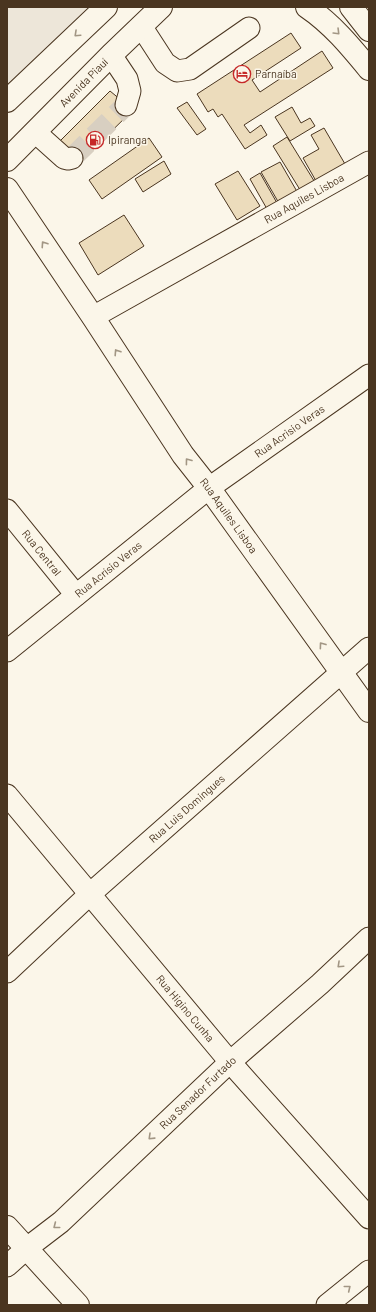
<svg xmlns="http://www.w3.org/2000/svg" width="376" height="1312" viewBox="0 0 376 1312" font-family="Barlow,sans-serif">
	<rect width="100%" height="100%" fill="#fbf6e9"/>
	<path fill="#ede6d9" stroke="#887966" d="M7 7H105L7 95Z"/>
	<path fill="#ecdcbc" stroke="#4a3520" d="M291 33 301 48 252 80 260 92 322 51 333 68 244 125 250 133 261 125 267 135 245 149 222 114 218 117 213 109 208 112 197 94Z
		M110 91 133 110 78 164 58 143Z
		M187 102 206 129 197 135 177 108Z
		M292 107 301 123 310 118 315 126 290 141 275 117Z
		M324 128 345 164 316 181 303 158 319 149 311 135Z
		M287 137 316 184 302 193 273 146Z
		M149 138 162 157 102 199 89 180Z
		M164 161 171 174 143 192 135 179Z
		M280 162 299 195 280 205 261 172Z
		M238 171 260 206 237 220 215 184Z
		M260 173 277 203 267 209 250 179Z
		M124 215 144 246 98 275 79 243Z"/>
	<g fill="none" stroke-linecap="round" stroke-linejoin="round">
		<path stroke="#d8cfc1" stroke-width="21" stroke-dasharray="21 10" stroke-linecap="butt" d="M72 158 126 105"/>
		<defs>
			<g id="minor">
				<path d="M141 26 165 63 177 71 190 69 249 28"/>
				<path d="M111 55 127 79 130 91 126 105"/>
				<path d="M35 132 64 158 68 159 72 158"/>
				<path id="s1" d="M93 317 369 162"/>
				<path id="s2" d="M7 510 76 595"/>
				<path id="s3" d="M7 651 209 488 369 375"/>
				<path id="s4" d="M7 795 230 1062 369 1218"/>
				<path id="s5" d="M7 972 90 894 369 648"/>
				<path id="s6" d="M7 1266 27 1248 61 1222 230 1062 320 984 369 938"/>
				<path d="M327 1305 369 1271"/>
			</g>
			<g id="major">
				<path d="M307 7C332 24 350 46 369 69"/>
				<path d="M351 7 369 30"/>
				<path d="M7 101 106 7"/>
				<path id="s7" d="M7 160 111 55 161 7"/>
				<path id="s8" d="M7 189 93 317 183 455 209 488 369 711"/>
				<path d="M7 1227 78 1305"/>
			</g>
		</defs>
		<use href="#minor" stroke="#4a3520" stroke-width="23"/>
		<use href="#major" stroke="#4a3520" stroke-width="24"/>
		<use href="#minor" stroke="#fbf6e9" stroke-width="21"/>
		<use href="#major" stroke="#fbf6e9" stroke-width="22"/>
	</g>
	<defs><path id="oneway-chevron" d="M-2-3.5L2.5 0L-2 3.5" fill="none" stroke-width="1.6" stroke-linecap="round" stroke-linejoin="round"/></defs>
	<g stroke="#a29684">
		<use href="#oneway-chevron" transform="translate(337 32) rotate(45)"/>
		<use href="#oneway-chevron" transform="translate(77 34) rotate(137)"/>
		<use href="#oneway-chevron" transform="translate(44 244) rotate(-124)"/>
		<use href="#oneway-chevron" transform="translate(117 352) rotate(-123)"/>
		<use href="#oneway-chevron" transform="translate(188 461) rotate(-127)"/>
		<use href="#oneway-chevron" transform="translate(322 645) rotate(-126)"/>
		<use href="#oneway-chevron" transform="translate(340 965) rotate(137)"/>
		<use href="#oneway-chevron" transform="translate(151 1137) rotate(136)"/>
		<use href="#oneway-chevron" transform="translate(56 1226) rotate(142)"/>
		<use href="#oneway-chevron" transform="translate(348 1288) rotate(-39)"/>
	</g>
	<defs>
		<symbol id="hotel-ring" viewBox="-11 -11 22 22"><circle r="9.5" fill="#fbf6e9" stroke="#c62828" stroke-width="1.5"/><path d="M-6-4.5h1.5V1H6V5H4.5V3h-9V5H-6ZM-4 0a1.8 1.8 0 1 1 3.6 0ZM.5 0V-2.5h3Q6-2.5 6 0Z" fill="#c62828"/></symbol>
		<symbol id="fuel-ring" viewBox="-11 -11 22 22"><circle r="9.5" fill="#fbf6e9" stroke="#c62828" stroke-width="1.5"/><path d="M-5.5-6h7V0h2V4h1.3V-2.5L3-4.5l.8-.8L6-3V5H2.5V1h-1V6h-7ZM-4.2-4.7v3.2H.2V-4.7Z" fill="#c62828"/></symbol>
	</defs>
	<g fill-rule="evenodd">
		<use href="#hotel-ring" x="232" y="64" width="20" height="20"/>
		<use href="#fuel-ring" x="85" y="130" width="20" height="20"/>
	</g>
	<g text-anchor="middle" stroke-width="3" stroke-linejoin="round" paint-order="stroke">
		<g font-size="11" fill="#4a3520" stroke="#fbf6e9" text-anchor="start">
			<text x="255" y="78">Parnaíba</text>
			<text x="108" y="144">Ipiranga</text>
		</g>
		<g font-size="11" fill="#4a3520" stroke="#fbf6e9">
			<text dy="4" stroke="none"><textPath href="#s7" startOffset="109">Avenida Piauí</textPath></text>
			<text dy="4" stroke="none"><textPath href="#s1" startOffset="242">Rua Aquiles Lisboa</textPath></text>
			<text dy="4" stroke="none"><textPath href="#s3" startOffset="358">Rua Acrisio Veras</textPath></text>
			<text dy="4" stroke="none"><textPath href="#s8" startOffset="395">Rua Aquiles Lisboa</textPath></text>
			<text dy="4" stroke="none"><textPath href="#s2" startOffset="55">Rua Central</textPath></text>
			<text dy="4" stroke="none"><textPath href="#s3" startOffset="130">Rua Acrísio Veras</textPath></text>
			<text dy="4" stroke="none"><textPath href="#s5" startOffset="243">Rua Luis Domingues</textPath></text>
			<text dy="4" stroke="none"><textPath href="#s4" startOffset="278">Rua Higino Cunha</textPath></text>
			<text dy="4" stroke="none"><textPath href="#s6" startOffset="258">Rua Senador Furtado</textPath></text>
		</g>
	</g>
	<rect width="376" height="1312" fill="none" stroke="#4a3520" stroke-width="16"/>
</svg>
